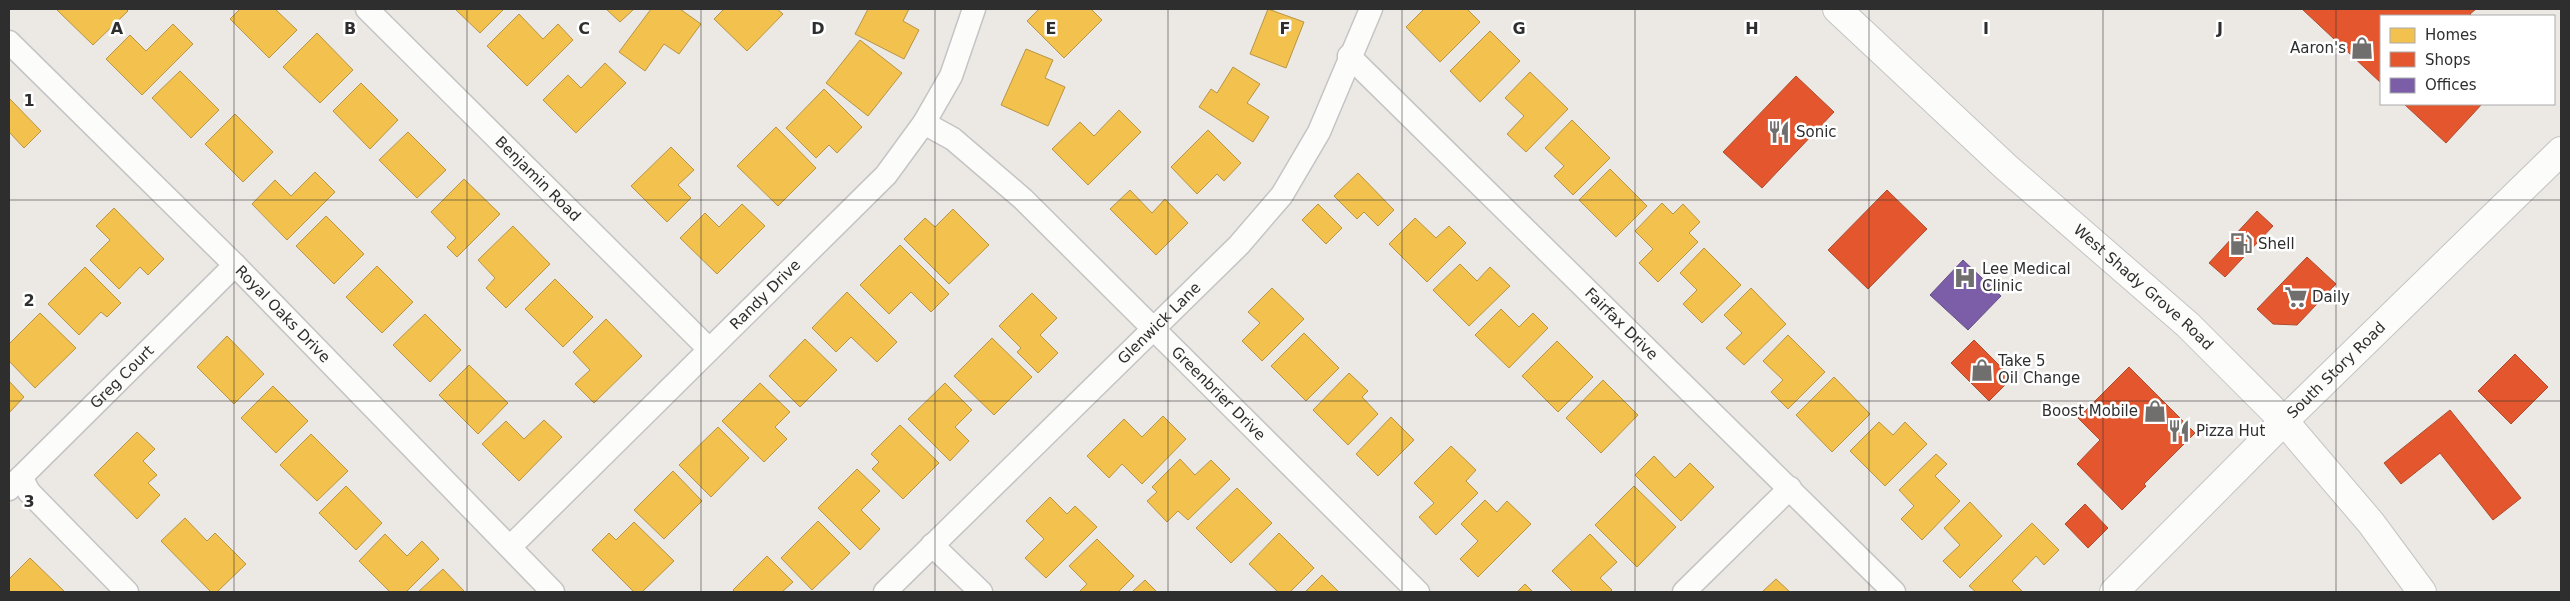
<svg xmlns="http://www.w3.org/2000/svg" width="2570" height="601" viewBox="0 0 2570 601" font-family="'DejaVu Sans',sans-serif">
	<rect width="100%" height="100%" fill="#ece8e4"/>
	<path fill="#f2c14e" stroke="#b79544" d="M56 9H126L128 11 93 45Z
		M240 9H275L297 30 269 58 230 19Z
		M455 9H504L480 33Z
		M606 9H634L620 22Z
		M651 9H680L701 24 679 54 664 44 645 71 619 52Z
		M724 9H777L783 14 747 51 714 19Z
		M868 9H909L903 21 919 30 904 59 855 34Z
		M1039 9H1091L1102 20 1064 58 1027 21Z
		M1268 9 1304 22 1286 68 1250 54Z
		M1424 9H1467L1480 22 1440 62 1406 27Z
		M519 14 543 39 558 24 573 40 527 86 487 46Z
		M173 24 193 44 142 95 106 59 130 35 146 51Z
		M1490 31 1520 61 1480 102 1450 71Z
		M317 33 353 70 320 103 283 67Z
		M860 40 902 73 868 116 826 83Z
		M1026 49 1053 60 1045 78 1065 87 1048 126 1001 105Z
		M605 63 626 83 576 133 543 100 568 75 581 88Z
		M1233 67 1260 84 1247 103 1269 117 1253 142 1199 107 1211 89 1217 93Z
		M180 71 219 110 191 138 152 98Z
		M1530 72 1568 109 1526 152 1507 134 1524 116 1505 98Z
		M361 83 398 120 370 149 333 111Z
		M824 89 862 127 837 153 829 145 816 158 786 128Z
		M9 98 41 131 24 148 9 132Z
		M1119 110 1141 132 1088 185 1052 149 1080 122 1094 136Z
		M235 114 273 152 243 182 205 144Z
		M1572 120 1610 158 1573 195 1554 176 1564 166 1545 148Z
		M776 127 816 168 778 206 737 166Z
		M1208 130 1241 163 1224 181 1217 174 1197 194 1171 167Z
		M408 132 446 170 417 198 379 160Z
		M671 147 694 170 678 185 691 198 667 222 631 186Z
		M1610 169 1647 206 1616 237 1579 200Z
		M315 172 335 192 287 240 252 204 275 180 291 196Z
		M1358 173 1394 210 1378 226 1364 212 1357 219 1334 196Z
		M464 179 500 214 457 257 447 247 456 238 431 212Z
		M1130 190 1152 213 1165 199 1188 223 1156 255 1110 209Z
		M1662 203 1673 214 1683 204 1700 222 1689 233 1698 242 1658 282 1639 263 1653 249 1635 231Z
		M742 204 765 226 717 274 680 238 705 213 719 227Z
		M1318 204 1342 228 1326 244 1302 220Z
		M114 208 164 259 148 275 140 267 119 289 90 260 110 240 96 226Z
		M953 209 989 245 949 284 904 239 925 218 935 227Z
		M326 216 364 254 334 284 296 246Z
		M1415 218 1436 238 1449 226 1466 243 1427 282 1389 244Z
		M513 226 550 264 506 308 486 288 495 278 478 260Z
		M900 245 949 294 931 312 911 292 889 314 860 285Z
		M1704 248 1741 285 1702 323 1683 304 1697 290 1680 273Z
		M1460 264 1477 281 1490 267 1510 286 1469 326 1433 290Z
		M377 266 413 302 382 333 346 297Z
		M85 267 121 303 107 317 101 312 79 335 48 304Z
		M555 279 593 317 563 347 525 309Z
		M1272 288 1304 319 1262 361 1242 341 1260 323 1248 312Z
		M1751 288 1786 324 1744 365 1726 348 1742 333 1724 315Z
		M847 292 897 342 877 362 851 337 836 352 812 328Z
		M1032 293 1057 318 1040 335 1058 353 1038 373 1017 352 1021 348 999 326Z
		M1501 309 1519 327 1533 313 1548 328 1509 368 1475 335Z
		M40 313 76 348 35 388 9 361V344Z
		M425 314 461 350 430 382 393 345Z
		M606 319 642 356 594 403 575 384 590 370 573 352Z
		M1304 333 1339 368 1306 401 1271 366Z
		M1788 335 1825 372 1788 409 1771 392 1783 380 1763 361Z
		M227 336 264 374 234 404 197 367Z
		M992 338 1032 377 994 415 954 376Z
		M805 339 837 370 800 407 769 376Z
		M1557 341 1593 377 1558 412 1522 376Z
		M469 365 508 403 478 434 439 395Z
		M1349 373 1368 391 1362 397 1378 414 1348 445 1313 410Z
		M1834 377 1870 414 1832 452 1796 415Z
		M1603 380 1638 415 1601 453 1566 418Z
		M9 381 24 397 9 413Z
		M760 383 790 412 775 427 787 439 764 462 722 421Z
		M945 383 972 410 955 427 969 441 950 461 908 419Z
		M273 386 308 421 276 453 241 418Z
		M1163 416 1186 439 1142 484 1122 464 1109 478 1087 456 1124 419 1142 437Z
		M1391 417 1414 440 1378 476 1356 454Z
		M544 420 562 437 519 481 482 444 506 421 524 439Z
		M1879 422 1893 435 1905 422 1927 444 1885 486 1850 451Z
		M900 425 939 463 903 499 872 469 879 462 871 454Z
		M718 427 749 458 711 497 679 465Z
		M137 432 155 449 143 461 157 475 148 483 160 495 137 519 94 475Z
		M311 434 348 471 317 501 280 465Z
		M1451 446 1476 470 1466 481 1478 493 1436 535 1419 517 1434 503 1414 483Z
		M1936 454 1947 464 1935 476 1960 501 1922 540 1901 519 1914 506 1899 490Z
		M1654 456 1675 478 1690 463 1714 487 1681 521 1635 475Z
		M1180 459 1195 475 1211 460 1230 479 1188 520 1178 511 1167 522 1147 501 1157 492 1152 487Z
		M857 469 880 491 861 510 880 529 860 550 818 508Z
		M673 471 702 501 664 539 634 510Z
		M346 486 382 523 356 550 319 513Z
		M1634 486 1676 527 1637 567 1595 525Z
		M1237 488 1272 523 1231 563 1196 528Z
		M1050 497 1067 514 1075 506 1097 527 1046 578 1025 558 1044 539 1026 521Z
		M1485 500 1497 512 1507 501 1531 524 1478 577 1460 559 1478 541 1461 524Z
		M1970 502 2002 536 1960 578 1943 561 1960 545 1944 528Z
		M185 518 207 541 215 533 246 564 217 592H211L161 541Z
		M818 521 850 553 812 590 781 558Z
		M634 522 674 561 642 592H634L592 550 609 533 616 540Z
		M2032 523 2059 550 2044 565 2036 556 2012 581 2023 592H1976L1969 586Z
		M1279 533 1314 568 1290 592H1278L1249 564Z
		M385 534 407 556 422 541 439 559 406 592H390L359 561Z
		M1590 534 1617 562 1600 578 1612 590 1610 592H1573L1552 571Z
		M1097 539 1134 576 1118 592H1079L1087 584 1069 566Z
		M767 556 793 582 782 592H735L733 590Z
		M30 558 65 592H9V579Z
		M443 569 465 592H418Z
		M1322 575 1339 592H1305Z
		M1776 579 1790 592H1762Z
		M1145 580 1157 592H1132Z
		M1525 584 1533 592H1517Z"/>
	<path fill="#e4572e" stroke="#ad4b2e" d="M2302 9H2476L2470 14 2472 16H2381V83Z
		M1796 76 1834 112 1762 188 1723 152Z
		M2404 104H2482L2446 143Z
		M1887 190 1927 229 1868 289 1828 250Z
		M2257 211 2273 226 2225 277 2209 263Z
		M2307 257 2336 284 2297 325 2273 324 2257 309Z
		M1974 340 2012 378 1989 401 1951 363Z
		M2515 354 2548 387 2511 424 2478 391Z
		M2129 367 2195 433 2144 484 2146 486 2122 510 2077 464 2100 440 2078 418Z
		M2450 410 2521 498 2493 520 2440 453 2401 484 2384 463Z
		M2085 504 2108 528 2088 548 2065 524Z"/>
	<path fill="#7b5ea7" stroke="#645083" d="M1963 260 2001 296 1968 330 1930 295Z"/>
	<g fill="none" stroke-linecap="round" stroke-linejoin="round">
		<defs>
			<g id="street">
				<path id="s1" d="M367 9 709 349"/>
				<path id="s2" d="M9 42 235 265 553 592"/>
				<path id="s3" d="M1349 56 1894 592"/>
				<path id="s4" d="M924 123 953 139 1023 199 1418 592"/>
				<path d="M21 477 29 492 127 592"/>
				<path id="s5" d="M9 489 235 265"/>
				<path d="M932 545 981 592"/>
				<path id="s6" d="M510 547 886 175 924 123 951 76 974 9"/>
				<path id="s7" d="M885 592 1239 245 1282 195 1319 132 1371 9"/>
				<path d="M1684 592 1790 488"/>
			</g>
			<g id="secondary">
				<path id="s8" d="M1837 9 2006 167 2188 325 2284 421 2371 523 2422 592"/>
				<path id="s9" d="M2114 592 2284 421 2561 151"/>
			</g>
		</defs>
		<use href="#street" stroke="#c5c4c5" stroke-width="25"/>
		<use href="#secondary" stroke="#c5c4c5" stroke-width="30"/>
		<use href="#street" stroke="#fcfcfb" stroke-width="22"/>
		<use href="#secondary" stroke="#fcfcfb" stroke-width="28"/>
	</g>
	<path fill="none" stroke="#2e2e2e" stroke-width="1" stroke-opacity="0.55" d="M234 9V592M467 9V592M701 9V592M935 9V592M1168 9V592M1402 9V592M1635 9V592M1869 9V592M2103 9V592M2336 9V592M9 200H2561M9 401H2561"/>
	<defs>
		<symbol id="shop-bare" viewBox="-9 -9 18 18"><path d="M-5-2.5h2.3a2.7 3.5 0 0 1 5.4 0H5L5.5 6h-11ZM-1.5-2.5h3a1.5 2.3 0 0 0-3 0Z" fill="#706f6e" stroke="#fff" stroke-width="2.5" paint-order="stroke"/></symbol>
		<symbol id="restaurant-bare" viewBox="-9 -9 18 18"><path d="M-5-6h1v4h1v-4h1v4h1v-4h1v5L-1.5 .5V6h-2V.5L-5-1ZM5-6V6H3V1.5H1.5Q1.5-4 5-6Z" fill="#706f6e" stroke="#fff" stroke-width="2.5" paint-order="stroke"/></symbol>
		<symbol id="fuel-bare" viewBox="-9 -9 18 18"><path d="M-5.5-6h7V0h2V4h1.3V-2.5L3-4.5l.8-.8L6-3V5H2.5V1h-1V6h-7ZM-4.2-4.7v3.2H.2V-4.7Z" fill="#706f6e" stroke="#fff" stroke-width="2.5" paint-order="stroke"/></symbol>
		<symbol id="hospital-bare" viewBox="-9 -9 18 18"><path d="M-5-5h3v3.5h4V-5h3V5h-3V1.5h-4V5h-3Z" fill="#706f6e" stroke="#fff" stroke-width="2.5" paint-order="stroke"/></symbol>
		<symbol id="supermarket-bare" viewBox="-9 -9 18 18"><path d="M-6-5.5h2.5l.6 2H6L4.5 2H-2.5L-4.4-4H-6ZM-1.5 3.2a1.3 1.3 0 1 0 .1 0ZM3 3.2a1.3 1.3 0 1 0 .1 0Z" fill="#706f6e" stroke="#fff" stroke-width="2.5" paint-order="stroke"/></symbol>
	</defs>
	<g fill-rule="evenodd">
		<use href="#shop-bare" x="2346" y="32" width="32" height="32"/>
		<use href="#restaurant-bare" x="1763" y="116" width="32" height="32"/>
		<use href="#fuel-bare" x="2225" y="228" width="32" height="32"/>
		<use href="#hospital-bare" x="1949" y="262" width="32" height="32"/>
		<use href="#supermarket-bare" x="2280" y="281" width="32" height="32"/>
		<use href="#shop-bare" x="1966" y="354" width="32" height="32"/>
		<use href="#shop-bare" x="2139" y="395" width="32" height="32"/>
		<use href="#restaurant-bare" x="2163" y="415" width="32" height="32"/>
	</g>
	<g text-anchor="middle" stroke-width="5" stroke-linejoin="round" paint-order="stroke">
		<g font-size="15" fill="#2e2e2e" stroke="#fff" text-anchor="start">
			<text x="2346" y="53" text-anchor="end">Aaron's</text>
			<text x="1796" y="137">Sonic</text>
			<text x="2258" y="249">Shell</text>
			<text x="1982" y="274">Lee Medical<tspan x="1982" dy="17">Clinic</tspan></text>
			<text x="2312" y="302">Daily</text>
			<text x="1998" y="366">Take 5<tspan x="1998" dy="17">Oil Change</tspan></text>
			<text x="2138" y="416" text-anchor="end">Boost Mobile</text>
			<text x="2196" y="436">Pizza Hut</text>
		</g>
		<g font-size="15" fill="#2e2e2e" stroke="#fff">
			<text dy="5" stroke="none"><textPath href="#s1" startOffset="241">Benjamin Road</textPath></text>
			<text dy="5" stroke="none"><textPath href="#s8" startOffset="414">West Shady Grove Road</textPath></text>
			<text dy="5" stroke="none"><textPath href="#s6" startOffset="359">Randy Drive</textPath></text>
			<text dy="5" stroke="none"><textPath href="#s2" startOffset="386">Royal Oaks Drive</textPath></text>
			<text dy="5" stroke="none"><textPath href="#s7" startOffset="384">Glenwick Lane</textPath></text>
			<text dy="5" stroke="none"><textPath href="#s3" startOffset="382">Fairfax Drive</textPath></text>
			<text dy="5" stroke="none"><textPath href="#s9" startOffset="314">South Story Road</textPath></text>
			<text dy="5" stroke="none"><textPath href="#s5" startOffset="159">Greg Court</textPath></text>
			<text dy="5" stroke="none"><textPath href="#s4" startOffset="401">Greenbrier Drive</textPath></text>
		</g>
	</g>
	<g font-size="16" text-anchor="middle" font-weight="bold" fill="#2e2e2e" stroke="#fff" stroke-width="5" stroke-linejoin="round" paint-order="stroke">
		<text x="117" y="34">A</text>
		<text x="350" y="34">B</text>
		<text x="584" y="34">C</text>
		<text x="818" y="34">D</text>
		<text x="1051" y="34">E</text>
		<text x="1285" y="34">F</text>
		<text x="1519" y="34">G</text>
		<text x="1752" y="34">H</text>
		<text x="1986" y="34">I</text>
		<text x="2220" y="34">J</text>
		<text x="29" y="106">1</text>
		<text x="29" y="306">2</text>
		<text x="29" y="507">3</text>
	</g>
	<rect width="2570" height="601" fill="none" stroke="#2e2e2e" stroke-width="20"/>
	<rect x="2380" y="15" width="175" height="90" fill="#ffffff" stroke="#ababab"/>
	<rect x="2390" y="28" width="25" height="15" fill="#f2c14e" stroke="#ababab"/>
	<text x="2425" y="40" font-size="15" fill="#2e2e2e">Homes</text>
	<rect x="2390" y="52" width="25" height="15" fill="#e4572e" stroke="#ababab"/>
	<text x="2425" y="65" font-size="15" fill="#2e2e2e">Shops</text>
	<rect x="2390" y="78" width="25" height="15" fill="#7b5ea7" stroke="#ababab"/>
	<text x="2425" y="90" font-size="15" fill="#2e2e2e">Offices</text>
</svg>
